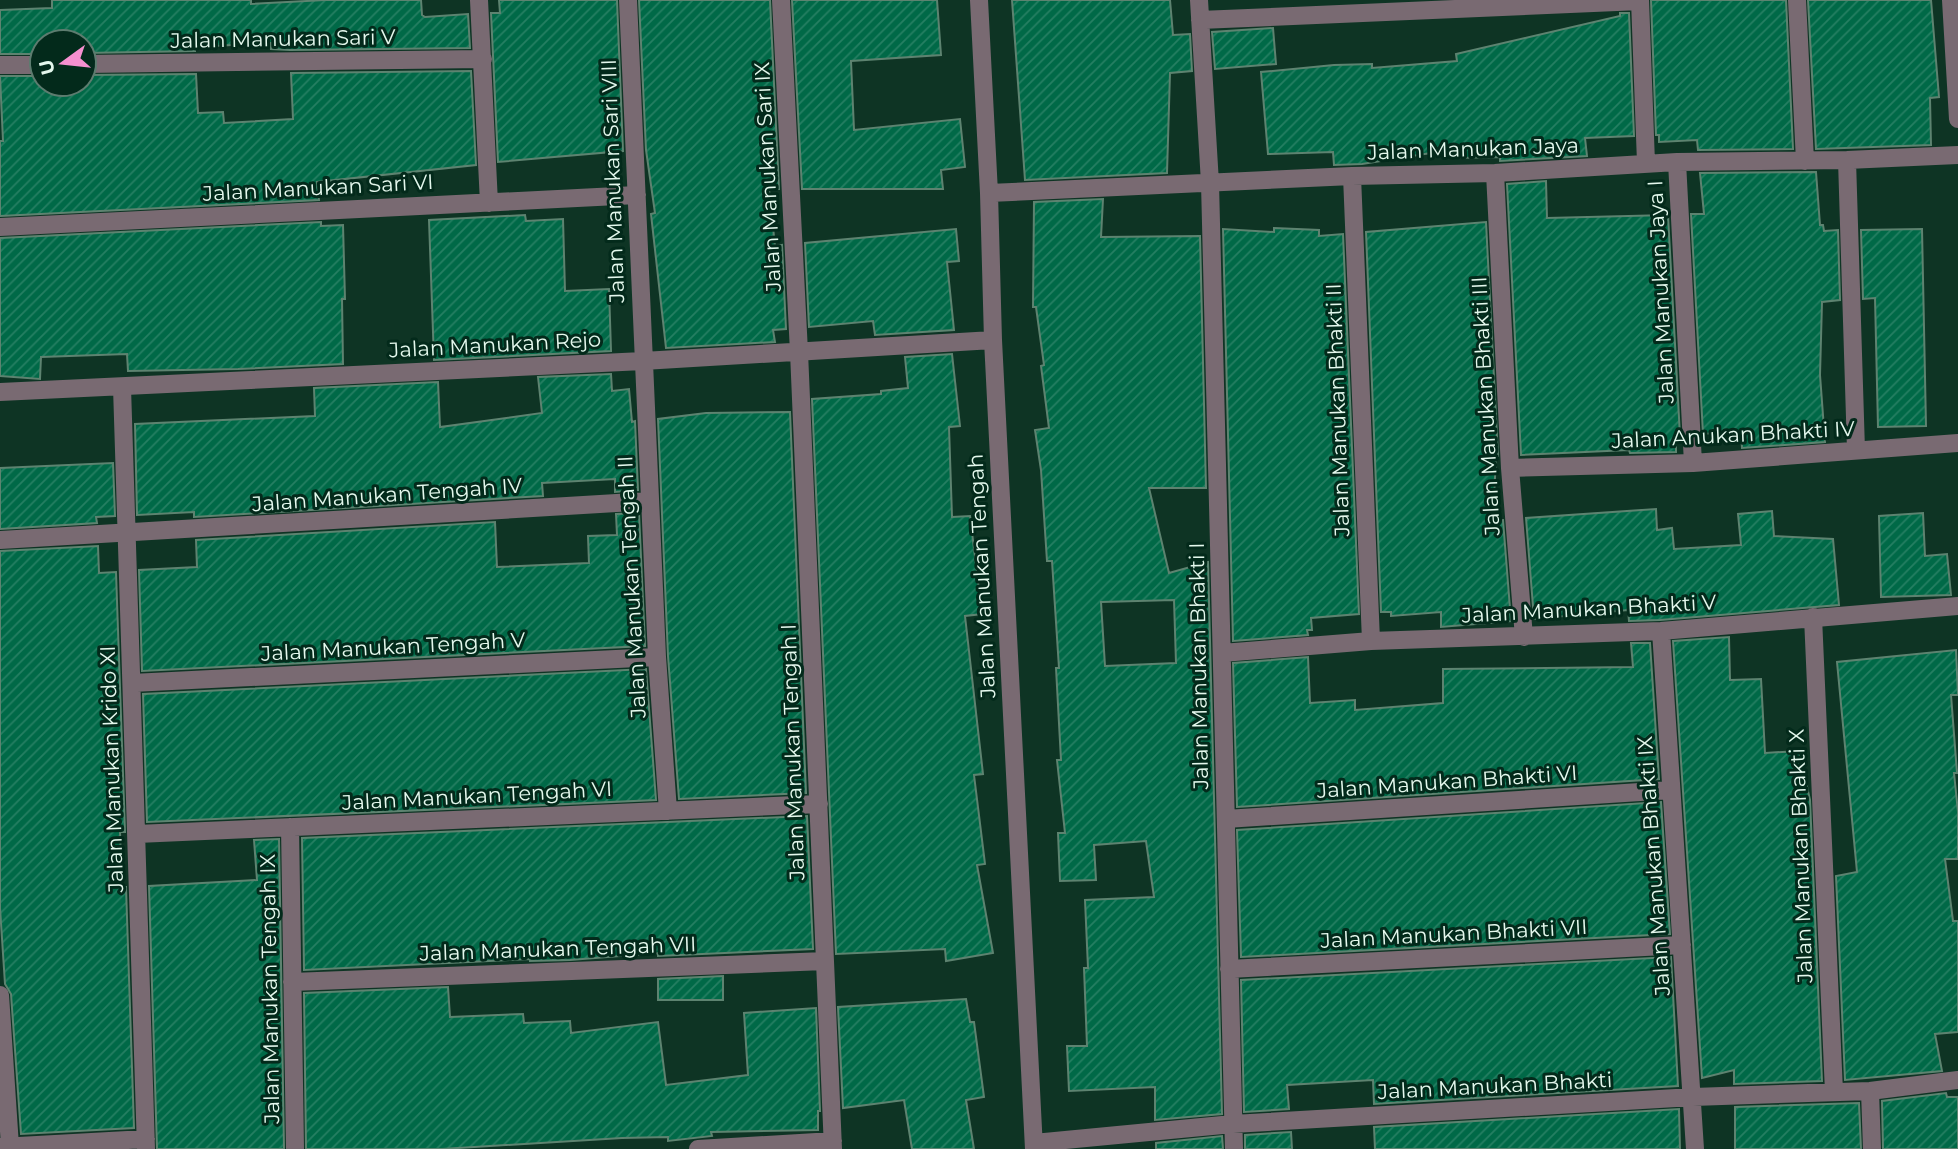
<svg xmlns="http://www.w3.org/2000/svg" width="1958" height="1149" viewBox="0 0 1958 1149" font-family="Montserrat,sans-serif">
	<defs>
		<pattern id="building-hatch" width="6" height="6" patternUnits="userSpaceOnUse" patternTransform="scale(1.75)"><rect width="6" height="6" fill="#006947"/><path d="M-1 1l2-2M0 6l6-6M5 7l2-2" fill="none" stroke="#257f62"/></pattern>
	</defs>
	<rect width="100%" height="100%" fill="#0e3424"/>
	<path fill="url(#building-hatch)" stroke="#5d8370" stroke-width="2" fill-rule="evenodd" d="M52 0H251V4L325 0H421L422 15 425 17 468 14 470 48 290 50 271 49V43L195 47V51L84 53V42H42V54H0V10L52 8Z
		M499 0H617L623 151 498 162 491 13H500Z
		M639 0H770L779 189H769L775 246 782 245 786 329 773 330 775 342 666 348 651 214 655 213 646 150Z
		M792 0H937L941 55 851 61 854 130 960 119 965 167 941 170 943 189H802Z
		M1012 0H1170L1173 35 1190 34 1192 71 1170 73 1167 173 1025 180Z
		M1651 0H1786L1793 149 1698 150 1697 140 1659 142V135H1656Z
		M1808 0H1931L1939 97 1930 98 1931 145 1816 149Z
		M1620 13H1629L1634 136 1585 138 1587 156 1500 161V157L1456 158V149L1362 164 1334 165 1333 152 1268 154 1261 72 1334 65 1372 64V68L1457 61 1456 54 1620 16Z
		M1273 28 1276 64 1215 69 1212 32Z
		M471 71 476 165 317 182 319 200 0 216V141H3L0 76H42V84H84V75L196 74 198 113 223 112 224 123 293 119 291 73Z
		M1816 172 1820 225H1823L1824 231 1838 230 1840 300 1822 302 1820 375 1825 442 1742 448 1741 431 1703 434 1691 214H1704L1700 173Z
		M1546 181 1547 218 1668 215 1680 436H1676V452L1630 453 1629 450 1521 455 1507 184Z
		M1103 199 1101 237 1200 236 1206 488H1149L1169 573 1208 562 1222 1114 1155 1120V1087L1069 1091 1067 1046H1087L1084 968H1088L1085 900 1154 897 1146 841 1094 845 1096 880 1060 881 1058 833H1065L1057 760H1061L1056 668H1059L1052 561H1047L1041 470 1035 430 1049 428 1041 366 1044 365 1036 307H1033L1034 202ZM1174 600 1176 663 1105 666 1101 602Z
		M525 215 526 221 563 219 565 291 609 289 611 351 434 360 429 220Z
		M321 222V226L343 225 345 299H342L343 364 238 369 128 371 127 354 41 357 40 379 0 376V238Z
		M1486 222 1498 456H1496L1493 521 1503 520 1511 621 1441 627V612L1391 616V612H1381L1366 232Z
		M1274 228 1319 230V236L1343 234 1359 614 1311 618 1312 630H1307L1308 635 1233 641 1223 229 1274 232Z
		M956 229 959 261 947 262 954 330 875 335 873 321 809 327 805 243Z
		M1922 229 1926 426 1878 427 1875 298 1863 299 1861 230Z
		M952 354 960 426 949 427 952 517 970 516 982 614 965 616 983 774 974 775 985 864 977 865 993 953 946 961 945 949 836 954 812 399 881 394V391L908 388 905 357Z
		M611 374 612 391 629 389 632 422 635 421 638 490 615 492V479L542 483 543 496 194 517V512L137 515 135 424 315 416 314 388 438 382 440 427 542 413 538 377Z
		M790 412 806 793 679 799 668 656 658 419 706 413Z
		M113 463 115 516 96 517 97 523 0 529V468Z
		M1656 509 1657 530 1672 528 1674 549 1741 545 1738 514 1772 511 1774 536 1833 539 1839 605 1660 620 1629 621 1628 610 1534 619 1526 518Z
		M639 513 645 646 142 671 139 570 197 567 196 540 495 522 497 567 589 563 588 536 617 535 616 514Z
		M1923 513 1925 556 1947 554 1951 595 1881 597 1879 516Z
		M98 546 99 573 116 572 125 832H120L122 887H126L134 1128 21 1134 11 994 5 984 0 908V551Z
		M1729 637 1730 680 1761 679 1765 753 1799 751 1810 800 1822 1081 1734 1084V1070L1702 1078 1673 641Z
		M1631 643H1650L1659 779 1237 807 1233 663 1308 657 1310 703 1355 700V710L1443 703V669L1633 667Z
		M1956 650 1958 695H1951L1957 773H1954L1958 812V859H1945L1953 921H1958V1032L1935 1034 1942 1071 1845 1080 1836 876 1857 872 1837 662Z
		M646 669 656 800 147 822 143 694Z
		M1661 802 1670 934 1241 957 1237 830Z
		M807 816 813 949 658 956V953L570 960 530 961V959L304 970 302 838Z
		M279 839 284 1149H157L149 886 257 880 254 840Z
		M1671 957 1678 1086 1374 1104 1373 1080 1287 1085 1289 1109 1244 1112 1241 980Z
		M723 976V1000H658V979Z
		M448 987 450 1017 523 1014 524 1023 570 1021 571 1033 658 1022 666 1085 748 1075 744 1013 816 1008 820 1111H818V1130L711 1132 712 1136 668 1141V1137L622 1138 442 1149H306L304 993Z
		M966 999 970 1022H974L984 1097 966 1100 974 1149H912L904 1100 843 1108 838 1007Z
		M1946 1093 1947 1097H1958V1149H1883L1882 1101Z
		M1859 1103 1861 1149H1735V1107Z
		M1679 1109 1680 1149H1375L1374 1127Z
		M1291 1132 1292 1149H1245V1135Z
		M1222 1136 1223 1149H1156V1143Z"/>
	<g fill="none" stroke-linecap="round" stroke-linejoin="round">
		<path stroke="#796a72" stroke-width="18" d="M479 0 489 203
			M628 0 657 657 668 811
			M781 0 799 352 833 1149
			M979 0 989 193 993 340 1034 1149
			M1199 0 1210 183 1234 1149
			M1640 0 1646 163
			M1797 0 1805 161
			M1951 0 1958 119
			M1200 20 1640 1
			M84 64 483 59
			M0 65H42
			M1847 160 1856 450
			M1677 162 1693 463
			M1495 173 1510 468 1524 637
			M1352 176 1371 641
			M989 193 1352 176 1495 173 1677 162 1847 160 1958 155
			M0 227 637 195
			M122 387 146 1149
			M0 392 643 361 993 340
			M1510 468 1693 463 1958 443
			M0 540 650 501
			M1813 617 1834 1092
			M1661 631 1695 1149
			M1222 653 1371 641 1661 631 1958 606
			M132 683 657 657
			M1226 819 1671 790
			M290 827 295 1149
			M137 834 819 804
			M1229 969 1682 945
			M292 982 825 961
			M0 995 10 1146
			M1870 1091 1872 1149
			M1034 1143 1233 1124 1693 1097 1870 1091 1958 1080
			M0 1147 146 1139
			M698 1149 833 1141"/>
	</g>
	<g text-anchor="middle" stroke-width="6" stroke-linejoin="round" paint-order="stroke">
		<g font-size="21" fill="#e4f8ed" stroke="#032a1b">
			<text transform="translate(283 39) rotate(-1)" y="7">Jalan Manukan Sari V</text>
			<text transform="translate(1473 149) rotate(-2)" y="7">Jalan Manukan Jaya</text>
			<text transform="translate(768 177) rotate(-93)" y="7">Jalan Manukan Sari IX</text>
			<text transform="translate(613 181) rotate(-92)" y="7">Jalan Manukan Sari VIII</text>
			<text transform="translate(318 188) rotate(-3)" y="7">Jalan Manukan Sari VI</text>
			<text transform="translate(1661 292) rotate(-93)" y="7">Jalan Manukan Jaya I</text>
			<text transform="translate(495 345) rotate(-3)" y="7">Jalan Manukan Rejo</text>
			<text transform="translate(1486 406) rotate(-93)" y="7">Jalan Manukan Bhakti III</text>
			<text transform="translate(1338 410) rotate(-92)" y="7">Jalan Manukan Bhakti II</text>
			<text transform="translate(1733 435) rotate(-3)" y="7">Jalan Anukan Bhakti IV</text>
			<text transform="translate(387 495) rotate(-4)" y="7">Jalan Manukan Tengah IV</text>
			<text transform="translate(982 576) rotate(-93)" y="7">Jalan Manukan Tengah</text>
			<text transform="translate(632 587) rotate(-93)" y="7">Jalan Manukan Tengah II</text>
			<text transform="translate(1589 609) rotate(-3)" y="7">Jalan Manukan Bhakti V</text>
			<text transform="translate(393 647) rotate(-3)" y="7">Jalan Manukan Tengah V</text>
			<text transform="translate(1199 666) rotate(-91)" y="7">Jalan Manukan Bhakti I</text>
			<text transform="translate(793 752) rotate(-92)" y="7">Jalan Manukan Tengah I</text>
			<text transform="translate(112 769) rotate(-92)" y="7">Jalan Manukan Krido XI</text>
			<text transform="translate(1447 782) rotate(-4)" y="7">Jalan Manukan Bhakti VI</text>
			<text transform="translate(477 796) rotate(-3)" y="7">Jalan Manukan Tengah VI</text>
			<text transform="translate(1801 856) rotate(-92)" y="7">Jalan Manukan Bhakti X</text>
			<text transform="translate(1654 866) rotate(-94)" y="7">Jalan Manukan Bhakti IX</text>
			<text transform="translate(1454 934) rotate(-3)" y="7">Jalan Manukan Bhakti VII</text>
			<text transform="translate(558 949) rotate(-2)" y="7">Jalan Manukan Tengah VII</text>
			<text transform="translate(270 989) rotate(-91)" y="7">Jalan Manukan Tengah IX</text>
			<text transform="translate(1495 1086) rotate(-3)" y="7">Jalan Manukan Bhakti</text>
		</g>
	</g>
	<g transform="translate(63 63) rotate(255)"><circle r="33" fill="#032a1b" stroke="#5d7c6f" stroke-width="2"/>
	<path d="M0-5L12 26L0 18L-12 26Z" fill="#f690d0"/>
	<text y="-10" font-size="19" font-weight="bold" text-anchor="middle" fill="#e4f8ed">U</text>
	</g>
</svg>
